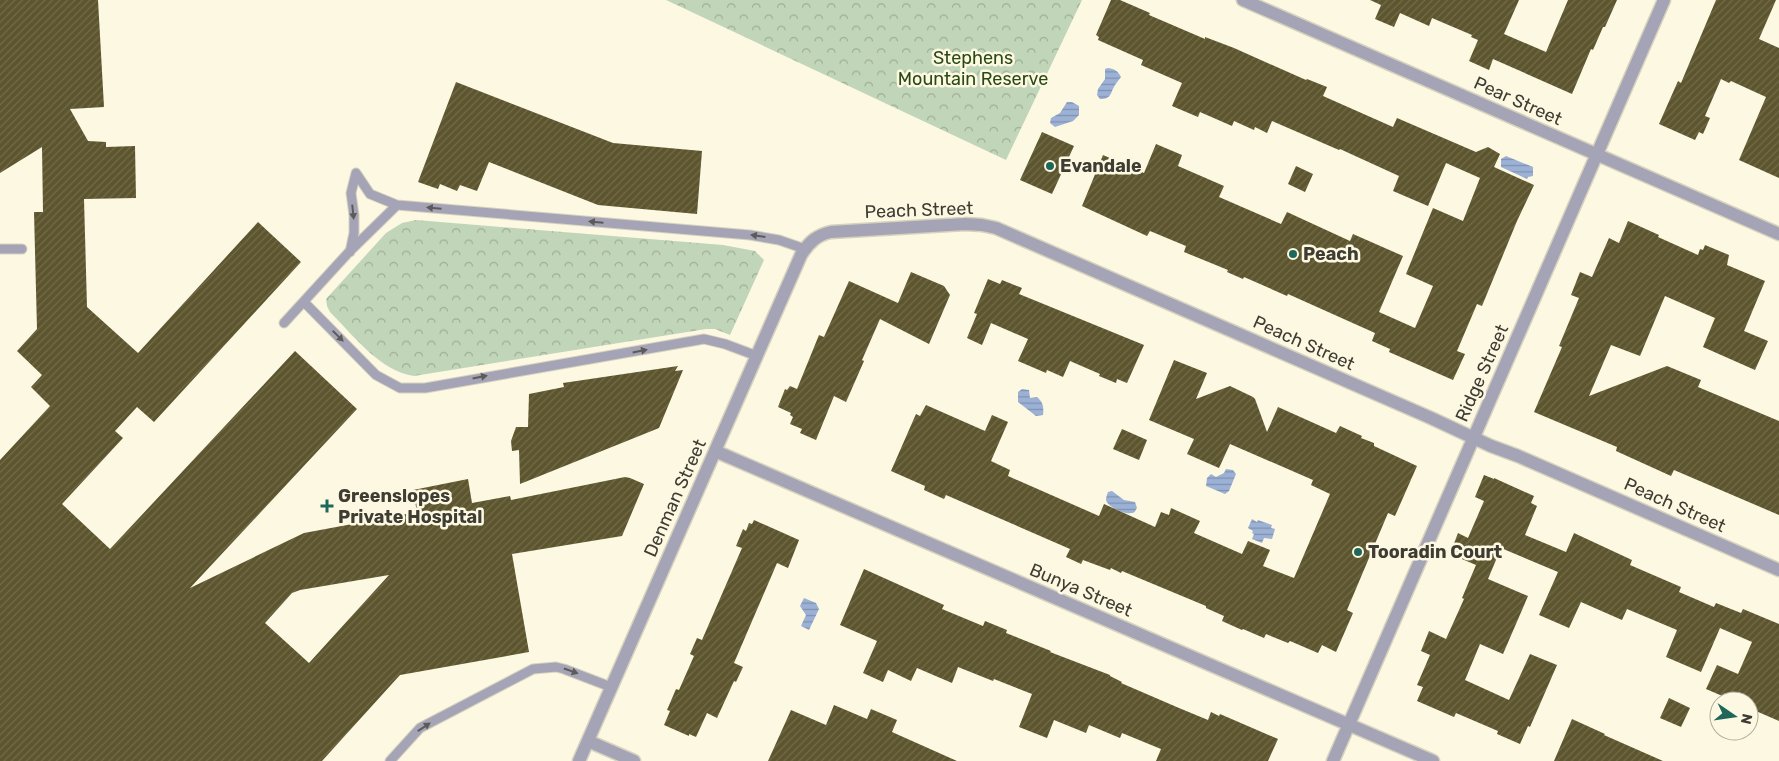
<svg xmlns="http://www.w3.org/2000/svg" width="1779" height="761" viewBox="0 0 1779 761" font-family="Rubik,sans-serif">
	<defs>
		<pattern id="park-crowns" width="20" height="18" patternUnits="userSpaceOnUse" patternTransform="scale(1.25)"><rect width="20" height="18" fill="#c1d5b8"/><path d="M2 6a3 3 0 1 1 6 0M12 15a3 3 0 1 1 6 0" fill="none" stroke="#9eae96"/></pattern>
		<pattern id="water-rules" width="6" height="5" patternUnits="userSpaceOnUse" patternTransform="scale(1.25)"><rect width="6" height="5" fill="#9cb1d6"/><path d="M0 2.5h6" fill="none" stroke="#8191ae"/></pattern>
		<pattern id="building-hatch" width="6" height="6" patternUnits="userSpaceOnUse" patternTransform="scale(1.25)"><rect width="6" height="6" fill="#5d552e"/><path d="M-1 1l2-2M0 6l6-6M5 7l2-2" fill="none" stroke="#726b4c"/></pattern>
	</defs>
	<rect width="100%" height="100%" fill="#fcf8e1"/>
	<path fill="url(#park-crowns)" d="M666 0H1082L1006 160Z
		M416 220 723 245 755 251 764 260 730 335 715 329H706L414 376C381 372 353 335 330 312L327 306 326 299 386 233 402 223Z"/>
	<path fill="url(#water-rules)" d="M1108 68C1115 69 1118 71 1121 77 1119 80 1117 82 1115 85 1110 93 1112 99 1100 99L1097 95 1098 89 1105 79V69Z
		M1067 102H1072L1079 106V115L1073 121 1055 127 1050 123 1051 118 1060 113Z
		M1506 156 1533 167V176L1528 177 1527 179 1501 167V159Z
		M1022 389 1029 390 1030 398 1037 397C1043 402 1044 407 1043 415L1036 416 1018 402V392Z
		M1226 469 1233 470 1236 474 1229 491 1225 494 1206 486 1207 478 1211 474 1216 477 1224 473Z
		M1112 491 1124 500 1135 502 1137 508C1135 511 1135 513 1131 513 1124 515 1107 506 1106 500 1106 497 1107 495 1108 492Z
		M1252 519 1257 522 1258 520 1272 525 1271 528 1275 529 1272 539 1264 538 1262 543 1252 539 1254 534 1252 533 1253 531 1248 528Z
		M804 598 816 603 819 609 809 630 801 626 806 615 800 606Z"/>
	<path fill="url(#building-hatch)" fill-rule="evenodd" d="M0 0H98L104 107 70 109 88 141 106 142V147L135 146 136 198 84 199 87 307 138 353 258 222 301 262 154 422 137 407 115 431 123 438 62 504 110 549 295 351 357 409 190 588 304 533 417 512 413 490 468 479 472 503 510 496 511 500 625 477 630 478 644 484 622 536 512 554 529 652 400 675 322 761H0V460L50 406 31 387 42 375 17 351 37 329 34 212H43L42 147 0 173ZM389 575 309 663 265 623 292 593 300 590Z
		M1111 0H1120L1150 13 1149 15 1205 39V37L1234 48 1306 80 1307 79 1327 87 1323 96 1393 127 1397 118 1476 152 1488 147 1500 154 1494 167 1534 185 1517 221 1482 306 1477 304 1457 351 1465 354 1453 380 1389 352 1390 349 1372 341 1375 333 1288 294 1287 296 1244 277 1243 279 1227 272 1228 270 1184 252 1186 246 1150 231 1147 236 1082 206 1103 155 1144 173 1156 144 1182 155 1178 166 1224 186 1219 197 1281 224 1287 212 1350 241 1353 234 1403 256 1379 312 1415 328 1433 286 1406 274 1433 208 1463 221 1480 178 1446 163 1428 206 1393 191 1399 176 1340 149 1339 150 1272 121 1267 133 1255 127 1254 130 1234 121 1232 126 1200 112 1198 117 1172 106 1182 83 1141 65 1143 60 1098 40 1099 37 1096 35Z
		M1370 0H1519L1504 34 1546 52 1568 0H1617L1605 27H1603L1593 50 1591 49 1572 94 1493 59 1489 70 1469 61 1478 40 1471 37 1472 35 1432 18 1429 26 1400 13 1394 27 1375 19 1381 5Z
		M1716 0H1776L1759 39 1779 48V178L1739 160 1766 97 1731 81 1729 83 1721 79 1705 116 1710 118 1703 134 1699 132 1695 140 1659 124 1678 81 1681 83Z
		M456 82 613 143 702 151 697 214 598 205 489 162 477 191 460 185 457 191 440 184 438 189 418 182Z
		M1042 132 1074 146 1052 194 1020 180Z
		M1296 166 1313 174 1305 192 1288 184Z
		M1628 221 1659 235 1658 237 1698 255 1700 249 1703 250 1705 245 1729 255 1727 265 1765 281 1744 331 1768 341 1755 370 1703 347 1715 318 1665 296 1640 356 1611 345 1589 396 1667 366 1701 380 1698 387 1779 421V515L1674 470 1671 476 1616 451 1617 447 1534 412 1562 347 1559 346 1579 298 1571 295 1580 272 1592 277 1609 238 1619 243Z
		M911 272 944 286 950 295 929 344 880 319 862 360 864 361 846 402 834 396 816 440 800 433 802 429 790 424 793 417 790 415 791 413 778 407 785 389 787 390 790 386 797 389 819 335 824 337 849 281 898 303Z
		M988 279 1000 284 1002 280 1022 288 1019 294 1144 345 1127 383 1117 379 1116 383 1099 376 1100 374 1070 361 1063 377 1047 370 1046 373 1018 361 1028 339 991 323 982 345 967 338 977 314 974 313Z
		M1174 360 1207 373 1196 399 1230 386 1253 397 1255 399 1267 432 1278 407 1336 433 1340 426 1362 436 1361 438 1374 443V446L1417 466 1395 516 1388 513 1347 610 1353 613 1336 652 1322 645 1318 653 1290 641 1288 643 1266 634 1264 638 1243 629 1242 630 1222 621 1224 616 1206 608V606L1122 571 1121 573 1111 568 1110 570 1083 560 1081 564 1066 557 1070 549 946 495 944 499 924 490 925 486 891 471 916 414 920 416 926 405 985 431 992 415 1008 422 991 461 1010 470 1008 476 1099 516 1104 504 1155 527 1161 512 1169 515 1171 508 1200 521 1194 533 1242 554 1248 541 1270 550 1263 566 1294 578 1330 494 1311 485 1313 480 1230 444 1219 468 1187 454 1194 439 1149 420Z
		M678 366 675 371 683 370 659 428 520 484 519 450 512 451 511 441 516 427H528L529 394 564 387 563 383Z
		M1122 429 1147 440 1139 460 1113 449Z
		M1484 475 1494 479V478L1534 496 1531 503 1537 506 1525 535 1566 552 1574 533 1632 560 1630 565 1681 587 1679 592 1714 607 1716 603 1741 613 1743 609 1779 624V721L1749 708V701H1734L1706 689 1717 665 1738 674 1752 642 1720 628 1701 672 1666 657 1677 630 1627 609 1622 620 1581 602 1569 628 1539 615 1558 572 1501 548 1488 579 1528 596 1503 654 1480 644 1465 680 1509 700 1530 654 1557 665 1530 727 1528 726 1520 744 1497 734 1498 731 1456 713 1454 717 1417 701 1423 687 1417 685 1430 655 1421 651 1429 631 1446 639 1464 599 1462 598 1476 565 1450 554 1458 533 1468 538 1484 501 1475 497Z
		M754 520 799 540 788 568 777 563 734 663 743 667 736 682 734 681 717 718 707 713 696 737 689 734V736L664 725 670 711 667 710 676 689 679 690 694 656 690 654 697 638 702 640 742 548 736 546 743 529 746 531 749 523 752 524Z
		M864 569 944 605 942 609 983 626 985 621 1007 630 1006 633 1051 651 1050 652 1110 675V676L1122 682 1121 683 1179 708 1208 720 1211 712 1219 716 1220 714 1278 739 1268 761H1156L1161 749 1122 733 1120 738 1089 725 1086 733 1054 720 1047 738 1019 727 1032 694 994 679 993 681 958 667 952 683 917 668 911 681 888 670 883 682 863 673 877 641 840 625Z
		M1669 698 1690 708 1681 727 1660 718Z
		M834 705 867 719 871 709 897 720 892 732 957 761H768L791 710 826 725Z
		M1572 719 1605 734 1604 735 1663 761H1554Z"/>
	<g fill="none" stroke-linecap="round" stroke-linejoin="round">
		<defs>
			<path id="service" d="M356 173 370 194 397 205 750 235 779 240 805 249
				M0 249H22
				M350 252 354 233V215L351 193 356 173
				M304 302 376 375 400 388H425L704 339 725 344 757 356
				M284 323 349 252 397 205
				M390 761 420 728 533 669 556 667 564 669 611 687"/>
			<path id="minor" d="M1243 0 1779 234
				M715 451 1433 761
				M588 741 634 761
				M579 761 801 255C809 242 817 235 831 232L965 224 982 225 996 228 1431 418 1491 446 1518 456 1779 570"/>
			<path id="tertiary" d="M1333 761 1664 0"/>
		</defs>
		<use href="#service" stroke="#d6d2be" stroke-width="11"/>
		<use href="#minor" stroke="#d6d2be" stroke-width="15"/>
		<use href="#tertiary" stroke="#d6d2be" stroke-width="15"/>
		<use href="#service" stroke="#a5a4b6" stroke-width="9"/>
		<use href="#minor" stroke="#a5a4b6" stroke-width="12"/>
		<use href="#tertiary" stroke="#a5a4b6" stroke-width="12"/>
	</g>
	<defs><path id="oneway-solid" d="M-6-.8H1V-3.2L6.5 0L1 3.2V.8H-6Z" transform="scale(1.25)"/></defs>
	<g fill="#5d5b5a">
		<use href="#oneway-solid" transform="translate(434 208) rotate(-175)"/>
		<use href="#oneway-solid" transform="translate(353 212) rotate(84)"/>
		<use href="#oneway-solid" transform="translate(596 222) rotate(-175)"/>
		<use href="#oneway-solid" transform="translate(758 236) rotate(-172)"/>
		<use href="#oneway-solid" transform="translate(338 336) rotate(45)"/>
		<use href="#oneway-solid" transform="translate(640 351) rotate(-11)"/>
		<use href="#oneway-solid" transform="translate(480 377) rotate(-11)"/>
		<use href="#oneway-solid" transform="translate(571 671) rotate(19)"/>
		<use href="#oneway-solid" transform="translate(424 727) rotate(-33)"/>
	</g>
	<g fill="#20675b" stroke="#fcf8e1" stroke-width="2">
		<circle cx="1050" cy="166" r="5"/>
		<circle cx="1293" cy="254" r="5"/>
		<path d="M324.5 498.5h5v5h5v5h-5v5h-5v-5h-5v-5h5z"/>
		<circle cx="1358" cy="552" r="5"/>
	</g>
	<g text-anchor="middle" stroke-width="5" stroke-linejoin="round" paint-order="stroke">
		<g font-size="18" fill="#294915" stroke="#fcf8e1">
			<text x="973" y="64">Stephens<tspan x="973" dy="21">Mountain Reserve</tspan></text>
		</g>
		<g font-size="18" fill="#3e3c33" stroke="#fcf8e1">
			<text transform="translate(1518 101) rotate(24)" y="6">Pear Street</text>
			<text transform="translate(919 210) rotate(-2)" y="6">Peach Street</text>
			<text transform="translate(1304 343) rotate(24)" y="6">Peach Street</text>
			<text transform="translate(1482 373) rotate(-66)" y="6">Ridge Street</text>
			<text transform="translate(675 498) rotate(-66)" y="6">Denman Street</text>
			<text transform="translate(1675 505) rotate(24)" y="6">Peach Street</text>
			<text transform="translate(1081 590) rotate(23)" y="6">Bunya Street</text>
		</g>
		<g font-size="18" font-weight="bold" fill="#3e3c33" stroke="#fcf8e1" text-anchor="start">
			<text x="1060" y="172">Evandale</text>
			<text x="1303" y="260">Peach</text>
			<text x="338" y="502">Greenslopes<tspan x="338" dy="21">Private Hospital</tspan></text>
			<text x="1368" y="558">Tooradin Court</text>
		</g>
	</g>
	<g transform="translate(1734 716) rotate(103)"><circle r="24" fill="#fcf8e1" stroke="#b0ad9b"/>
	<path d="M0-4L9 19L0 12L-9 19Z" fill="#20675b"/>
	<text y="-8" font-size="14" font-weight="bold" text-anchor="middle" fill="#3e3c33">N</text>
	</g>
</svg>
